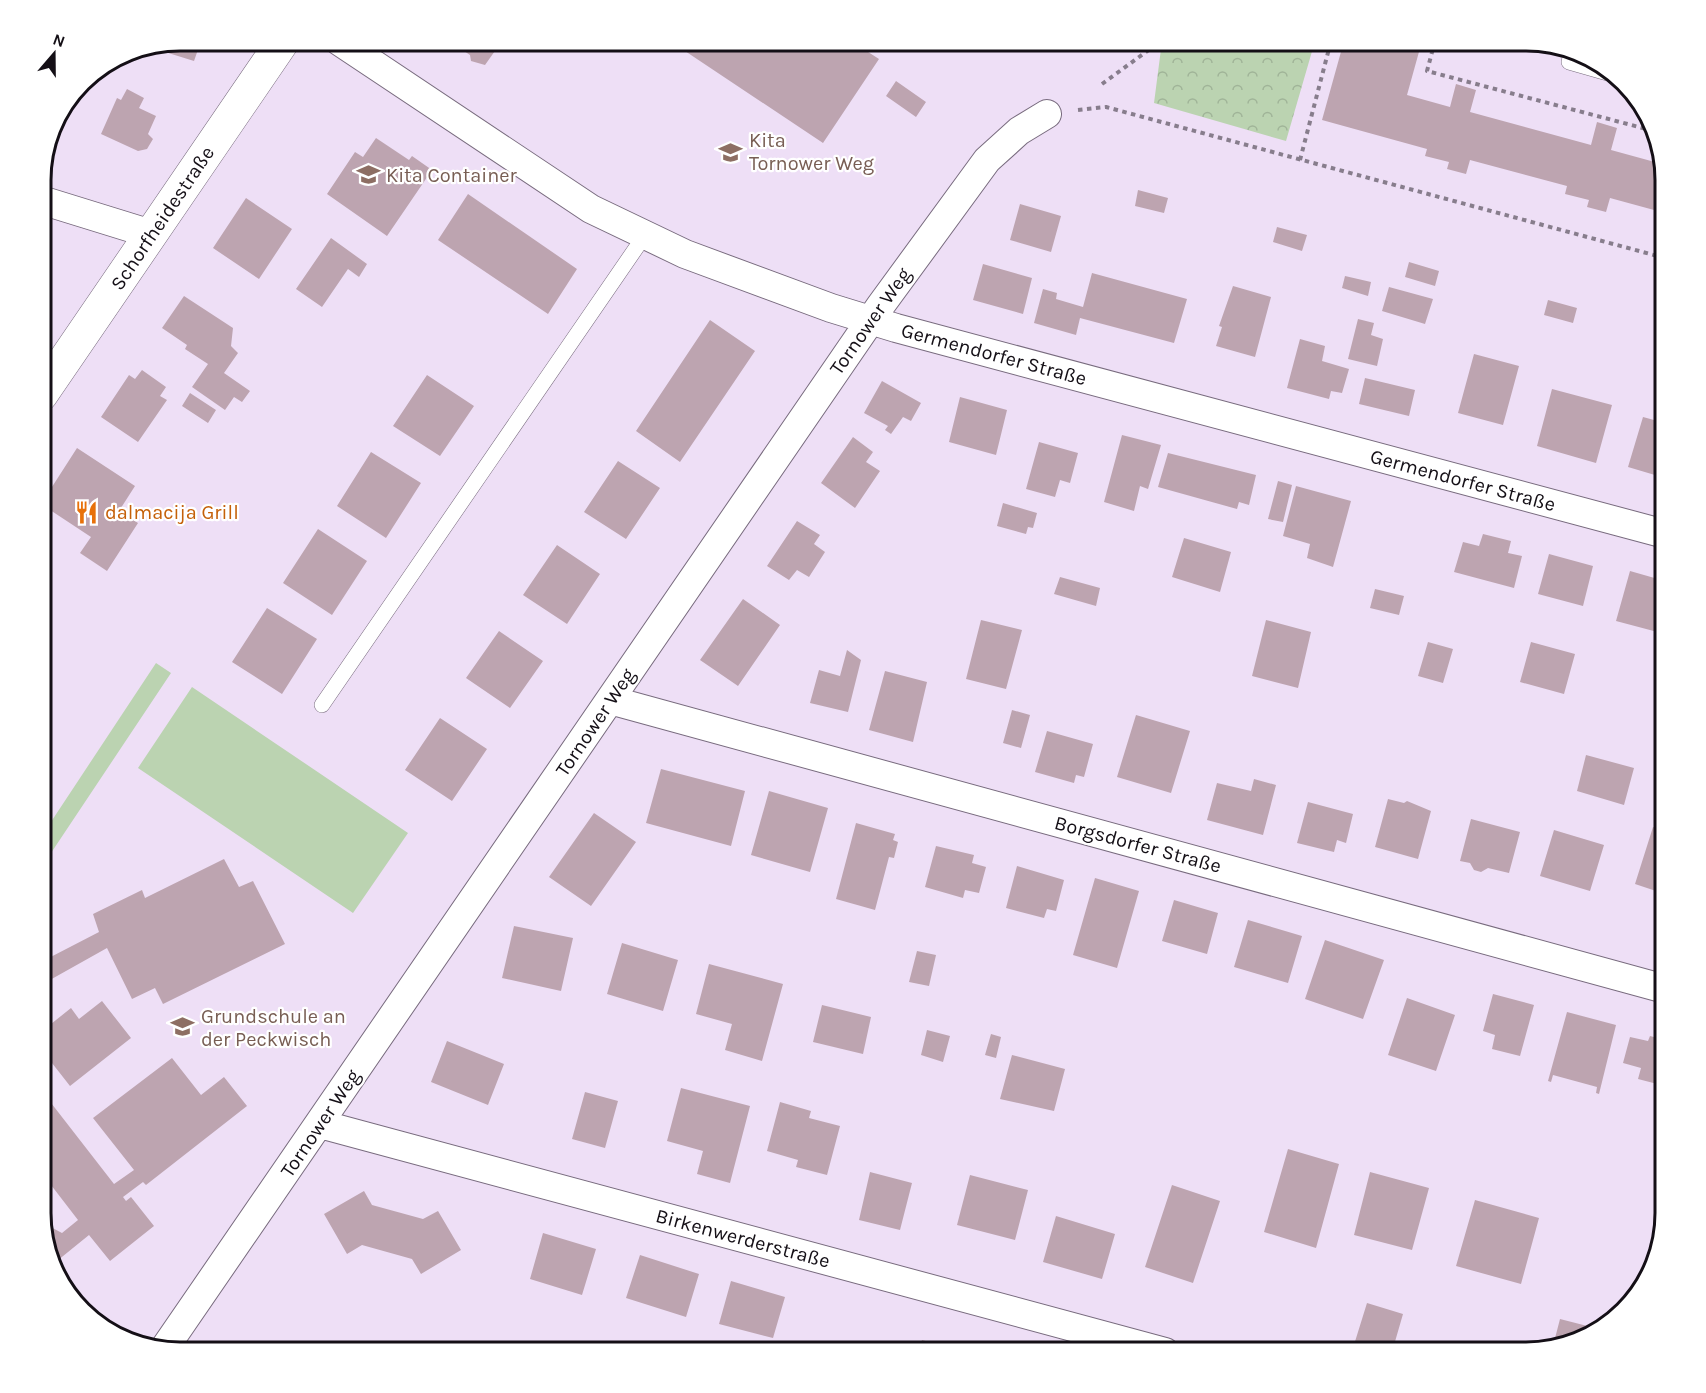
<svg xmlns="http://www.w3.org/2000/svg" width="1706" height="1393" viewBox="0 0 1706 1393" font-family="Karla,sans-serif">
	<defs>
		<pattern id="park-crowns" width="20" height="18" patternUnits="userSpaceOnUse" patternTransform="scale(1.5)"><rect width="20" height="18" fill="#bbd3b1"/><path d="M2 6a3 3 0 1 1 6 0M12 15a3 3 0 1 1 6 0" fill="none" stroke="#a0b498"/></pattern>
	</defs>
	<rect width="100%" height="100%" fill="#eedff6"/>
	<path fill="url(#park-crowns)" d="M1157 41H1315L1286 141 1154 103 1161 49Z"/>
	<path fill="#bbd3b1" d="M156 663 171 673 41 868V837Z
		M192 687 408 833 353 913 138 768Z"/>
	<path fill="#bda4b0" d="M180 41H201L194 61 149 47Z
		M449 41H502L485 65 471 61 470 55Z
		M670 41H851L879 59 823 143Z
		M1344 41H1422L1407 95 1450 107 1456 84 1476 90 1470 112 1591 145 1597 122 1617 128 1611 150 1662 164 1666 180 1665 213 1610 198 1606 212 1587 207 1589 200 1565 194 1567 186 1470 160 1466 174 1447 169 1449 162 1425 156 1427 149 1322 120Z
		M896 81 926 102 916 117 886 96Z
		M127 89 144 98 139 108 156 116 148 134 153 139 147 149 138 151 101 134 117 98 121 100Z
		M376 138 409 160 412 156 432 170 387 236 327 194 355 152 363 157Z
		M1138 190 1168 198 1164 213 1135 206Z
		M468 194 577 269 548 314 438 240Z
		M246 198 292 229 259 279 213 248Z
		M1020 204 1061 216 1051 252 1010 240Z
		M1277 227 1307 235 1302 251 1273 242Z
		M331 238 367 264 359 277 348 269 322 307 296 289Z
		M1409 262 1439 271 1435 286 1405 277Z
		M983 264 1032 278 1023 314 973 300Z
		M1092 273 1187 299 1174 343 1080 318 1076 335 1034 323 1043 289 1057 293 1056 299 1083 307Z
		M1345 276 1371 282 1368 296 1342 288Z
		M1233 286 1271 297 1255 357 1216 346 1222 327 1219 326Z
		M1389 287 1433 299 1425 324 1382 311Z
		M184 296 233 328 231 346 238 353 224 373 250 391 242 402 234 397 225 410 192 387 208 364 185 349 187 345 162 328Z
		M1548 300 1577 308 1573 323 1544 315Z
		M1358 319 1374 323 1371 335 1383 339 1377 366 1348 359Z
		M710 320 755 351 680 462 636 431Z
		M1300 339 1325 346 1322 361 1349 369 1342 393 1331 391 1329 399 1287 388Z
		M1474 354 1519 366 1503 425 1458 413Z
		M142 370 166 387 160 396 167 400 138 442 101 417 129 375 135 379Z
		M427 375 474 406 440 456 393 426Z
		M1365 378 1415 390 1409 416 1359 404Z
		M882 381 921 403 911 421 903 417 891 434 885 430 888 426 864 413Z
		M1552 389 1612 405 1596 463 1537 446Z
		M190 393 216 410 208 423 182 406Z
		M960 397 1007 410 996 455 949 442Z
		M1643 417 1665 423V478L1628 467Z
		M1122 435 1161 445 1148 489 1140 486 1134 511 1104 502Z
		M853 437 873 452 866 462 880 471 855 508 821 483Z
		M1039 442 1078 453 1070 483 1060 480 1055 497 1026 489Z
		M77 448 135 486 119 511 138 523 107 571 80 553 91 537 41 504Z
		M371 452 421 483 386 538 337 506Z
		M1168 453 1256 475 1249 505 1239 502 1237 509 1158 487Z
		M618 461 660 488 626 539 584 512Z
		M1278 481 1292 485 1283 522 1268 519Z
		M1296 486 1351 501 1333 567 1307 558 1310 544 1283 536Z
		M1003 503 1037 513 1033 528 1028 527 1026 534 997 526Z
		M797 521 820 535 814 544 825 552 809 577 797 570 789 580 767 566Z
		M318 529 367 561 332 615 283 583Z
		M1483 534 1511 541 1508 553 1522 556 1514 588 1454 572 1463 542 1479 546Z
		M1184 538 1231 552 1220 592 1172 577Z
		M557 545 600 574 567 624 523 595Z
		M1549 554 1593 566 1583 606 1538 594Z
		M1630 571 1665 581V634L1616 621Z
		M1060 577 1100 588 1096 606 1054 594Z
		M1375 589 1404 596 1399 615 1370 608Z
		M743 599 780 625 738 686 700 660Z
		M267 608 317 639 282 694 232 662Z
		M981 620 1022 630 1006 689 966 679Z
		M1266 620 1311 632 1298 688 1252 676Z
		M499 631 543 661 510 708 466 678Z
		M1428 642 1453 649 1443 683 1418 676Z
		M1531 642 1575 654 1564 694 1520 682Z
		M847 650 861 660 848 712 810 703 819 670 840 676Z
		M885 671 927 682 913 742 869 730Z
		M1012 710 1030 715 1021 748 1003 743Z
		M1136 715 1190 731 1171 793 1117 777Z
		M440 718 487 749 452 801 405 770Z
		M1047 731 1093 744 1084 777 1076 775 1074 783 1035 772Z
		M1586 755 1634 768 1624 805 1577 791Z
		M661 769 745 791 731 846 646 823Z
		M1254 779 1276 785 1263 835 1207 820 1217 783 1251 791Z
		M769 791 828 808 810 872 751 855Z
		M1388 799 1404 803 1407 801 1431 811 1418 859 1375 847Z
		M1308 802 1353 814 1346 843 1337 840 1334 852 1297 843Z
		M594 813 636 842 591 906 549 877Z
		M1471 819 1520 832 1509 873 1488 868 1481 872 1474 870 1470 863 1460 861Z
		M856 823 895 834 893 840 898 842 894 858 889 857 875 910 836 899Z
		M1653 827 1665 831V894L1635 884Z
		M1554 830 1604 845 1590 891 1540 876Z
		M936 846 974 855 972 863 986 867 979 893 965 890 963 898 925 887Z
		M224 859 239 887 253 881 285 944 163 1004 155 988 132 999 107 948 41 985V962L99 932 93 914 142 890 145 898Z
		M1017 866 1064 880 1056 911 1047 909 1044 918 1006 908Z
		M1095 878 1139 891 1117 968 1073 955Z
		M1174 900 1218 913 1207 954 1162 941Z
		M1248 920 1302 936 1288 983 1234 967Z
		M514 926 573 938 561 991 502 978Z
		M1325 940 1384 960 1363 1019 1305 999Z
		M622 943 678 960 663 1011 607 994Z
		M917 951 936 955 929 986 909 982Z
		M709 964 783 984 762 1061 725 1050 732 1024 696 1014Z
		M1493 994 1534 1005 1520 1056 1492 1049 1495 1035 1483 1031Z
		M1407 998 1455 1015 1436 1071 1388 1055Z
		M102 1001 131 1038 70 1086 41 1049V1032L71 1008 79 1019Z
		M822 1005 871 1017 863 1054 813 1042Z
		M1567 1012 1616 1025 1599 1094 1596 1093 1597 1087 1553 1075 1551 1082 1548 1081Z
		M927 1030 950 1036 943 1062 921 1055Z
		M991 1034 1001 1037 996 1058 985 1055Z
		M1650 1036 1665 1040V1086L1638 1079 1641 1068 1623 1063 1630 1037 1648 1041Z
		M447 1041 504 1064 488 1105 431 1082Z
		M1012 1055 1065 1069 1054 1111 1000 1099Z
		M172 1058 201 1095 224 1077 247 1106 146 1185 143 1182 123 1197 126 1201 131 1197 154 1226 110 1261 89 1235 52 1265 41 1222 62 1233 78 1220 41 1172V1090L114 1184 134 1170 93 1118Z
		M681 1088 750 1106 730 1183 697 1174 703 1151 667 1141Z
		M585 1092 618 1101 605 1148 572 1139Z
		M780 1102 811 1111 809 1118 840 1126 827 1175 796 1167 798 1160 767 1151Z
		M1288 1149 1339 1164 1316 1248 1264 1232Z
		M870 1172 912 1183 900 1230 859 1220Z
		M1370 1172 1429 1188 1412 1250 1354 1235Z
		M970 1175 1028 1190 1015 1240 957 1225Z
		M1172 1185 1220 1201 1193 1283 1145 1267Z
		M364 1191 372 1205 423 1219 438 1211 461 1250 421 1274 412 1259 362 1245 347 1254 324 1214Z
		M1475 1200 1539 1218 1521 1284 1456 1266Z
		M1056 1216 1115 1234 1102 1279 1043 1262Z
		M543 1233 596 1249 582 1295 530 1279Z
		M640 1255 699 1274 686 1317 626 1298Z
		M731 1281 785 1297 773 1338 719 1324Z
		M1367 1303 1403 1314 1392 1352H1368L1353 1348Z
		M1560 1319 1599 1329 1587 1338 1553 1346Z
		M922 1340 965 1352H918Z"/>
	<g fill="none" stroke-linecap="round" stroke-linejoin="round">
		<defs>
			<path id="lane" d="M1572 49 1569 62 1618 76
				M322 705 645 235"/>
			<path id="street" d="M339 41 591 209 685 254 831 308 896 328 1665 534
				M41 200 151 234
				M610 700 1665 989
				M320 1124 1165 1352
				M164 1349 881 305 987 160 1019 131 1047 114"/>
			<path id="secondary" d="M41 395 283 41"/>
		</defs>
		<use href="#lane" stroke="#786b7e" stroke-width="16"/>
		<use href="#street" stroke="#786b7e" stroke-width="30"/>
		<use href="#secondary" stroke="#786b7e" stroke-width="34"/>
		<path stroke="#877d8c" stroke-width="4" stroke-dasharray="4.5 4.5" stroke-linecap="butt" d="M1435 41 1427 71 1654 131
			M1102 84 1161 41
			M1078 110 1106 107 1665 258
			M1300 160 1331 41"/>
		<use href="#lane" stroke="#fff" stroke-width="15"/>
		<use href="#street" stroke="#fff" stroke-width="28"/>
		<use href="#secondary" stroke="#fff" stroke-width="33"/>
	</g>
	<defs>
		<symbol id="school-bare" viewBox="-9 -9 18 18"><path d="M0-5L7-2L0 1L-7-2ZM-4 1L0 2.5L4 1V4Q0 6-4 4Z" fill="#8d6e63" stroke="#fff" stroke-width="2.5" paint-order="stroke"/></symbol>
		<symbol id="restaurant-bare" viewBox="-9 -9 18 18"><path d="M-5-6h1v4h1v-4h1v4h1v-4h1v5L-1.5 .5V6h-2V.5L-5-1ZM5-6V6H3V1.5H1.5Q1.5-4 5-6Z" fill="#e8710a" stroke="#fff" stroke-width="2.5" paint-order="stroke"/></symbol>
	</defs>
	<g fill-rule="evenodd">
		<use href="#school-bare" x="714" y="136" width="33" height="33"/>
		<use href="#school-bare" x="352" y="158" width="33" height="33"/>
		<use href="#restaurant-bare" x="70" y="496" width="33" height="33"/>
		<use href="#school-bare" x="166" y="1010" width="33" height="33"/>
	</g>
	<g text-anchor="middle" stroke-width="4.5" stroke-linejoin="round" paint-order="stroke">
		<g font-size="20" fill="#785e54" stroke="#fff" text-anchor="start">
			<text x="749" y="147">Kita<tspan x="749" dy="23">Tornower Weg</tspan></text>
			<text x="386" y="182">Kita Container</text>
			<text x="201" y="1023">Grundschule an<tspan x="201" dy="23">der Peckwisch</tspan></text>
		</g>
		<g font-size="20" fill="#140f16" stroke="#fff">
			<text transform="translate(162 218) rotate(-56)" y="7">Schorfheidestraße</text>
			<text transform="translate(870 321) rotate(-55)" y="7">Tornower Weg</text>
			<text transform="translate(994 354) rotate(15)" y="7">Germendorfer Straße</text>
			<text transform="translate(1463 480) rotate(15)" y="7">Germendorfer Straße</text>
			<text transform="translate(595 722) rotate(-56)" y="7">Tornower Weg</text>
			<text transform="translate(1138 844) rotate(15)" y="7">Borgsdorfer Straße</text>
			<text transform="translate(320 1123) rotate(-56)" y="7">Tornower Weg</text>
			<text transform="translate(743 1238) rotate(15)" y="7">Birkenwerderstraße</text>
		</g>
		<g font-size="20" fill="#c56008" stroke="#fff" text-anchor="start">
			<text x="105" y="519">dalmacija Grill</text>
		</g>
	</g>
	<path d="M0 0H1706V1393H0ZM180 51H1526A129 129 0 0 1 1655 180V1213A129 129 0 0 1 1526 1342H180A129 129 0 0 1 51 1213V180A129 129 0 0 1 180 51Z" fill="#fff" fill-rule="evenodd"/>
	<path fill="none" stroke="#140f16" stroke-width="3" d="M180 51H1526A129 129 0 0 1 1655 180V1213A129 129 0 0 1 1526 1342H180A129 129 0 0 1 51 1213V180A129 129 0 0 1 180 51Z"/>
	<g transform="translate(54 54) rotate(20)" stroke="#ffffff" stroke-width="4.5" paint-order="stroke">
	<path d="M0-4.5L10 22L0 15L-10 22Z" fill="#140f16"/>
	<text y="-9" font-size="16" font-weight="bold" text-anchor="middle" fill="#140f16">N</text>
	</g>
</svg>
